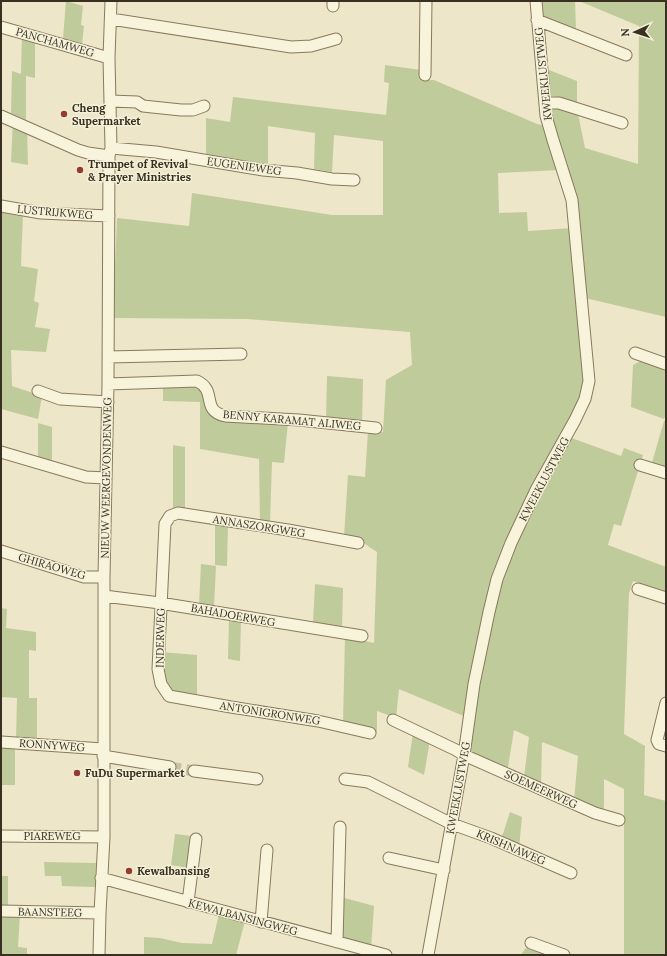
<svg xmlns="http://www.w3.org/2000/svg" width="667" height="956" viewBox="0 0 667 956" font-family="Lora,serif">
	<rect width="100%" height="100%" fill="#ede6c8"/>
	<path fill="#c0cb9c" d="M66 1 83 6 81 25 84 26 82 44 63 38Z
		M539 1H575L576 30 540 17Z
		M579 1H666V317L585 298 549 102 577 109 585 148 638 164 639 26Z
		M22 33 35 37V78L26 76V120L11 113 12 71 21 74Z
		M385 65 421 70V80H434L537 124 546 126 560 170 498 173 499 213 527 212 528 231 573 228 586 378 582 397 512 533 466 717 399 689 396 718 377 711V732L343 723 345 637 374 643 377 552 359 540 344 537 348 475 365 477 368 431 383 432 386 380 412 365 410 332 247 319 113 318 117 218 189 226 192 193 332 215H383V141L334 135 332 172 314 169 315 133 268 126V163H260L206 154V118L230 122 233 97 386 115 389 83 384 82Z
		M544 68 577 81V104L554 96 548 97Z
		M13 120 27 126 28 165 11 162Z
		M1 210 23 213 21 266 38 269 34 301 39 303 35 327 50 329 46 352 11 350 12 386 42 396 38 419 1 409Z
		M644 359 666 367V414L664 419 631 407 633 365Z
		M327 376 363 379 362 424 326 421Z
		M163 385H201L209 409 288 422 284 463 272 462 270 524 260 522 259 459 200 449V402L163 401Z
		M664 421H666V470L651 466Z
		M38 423 52 427V464L38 460Z
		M569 437 621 456 624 448 643 455 621 526 614 524 608 545 666 567V594L633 581 629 593 624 734 645 746 644 795 666 801V955H624V789L604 779V811L574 801 578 756 542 742 541 785 524 777 529 737 514 730 508 767 506 769 469 755 468 750 493 607 517 535Z
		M173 445 185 447V510L173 508Z
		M215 521 228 524 227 566 215 565Z
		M201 564 216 566 214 607 199 605Z
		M315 584 343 588 342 629 313 624Z
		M1 608 7 609 6 628 36 632V651L29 650V698H37V742L16 740 17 698 1 697Z
		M229 618 241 620 240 661 228 659Z
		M161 652 197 655V698L172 692 163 678Z
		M413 733 430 740 424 775 408 767Z
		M1 745 15 746V785H1Z
		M510 812 522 817 519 848 501 840Z
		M175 834 192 836 188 868 171 865Z
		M44 862 96 863 95 887 62 886 61 876H45Z
		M1 876H8V909H1Z
		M341 897 374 906 371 948 342 941Z
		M1 914H20L18 947 27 948V955H1Z
		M219 914 245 921 236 955H144V937L160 938 182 943 212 944Z
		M531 947 555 955H521L525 949Z"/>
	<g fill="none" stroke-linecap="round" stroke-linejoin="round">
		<path stroke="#c9c2a7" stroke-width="11" stroke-dasharray="11 5.5" stroke-linecap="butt" d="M170 767 194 771"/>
		<defs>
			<path id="minor" d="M333 6V1
				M111 19 291 47 311 46 336 39
				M537 20 626 55
				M1 27 109 58
				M425 75 426 1
				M110 101 137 102 143 106 181 110H193L204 106
				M545 103H559L622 123
				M1 116 78 150 88 153 109 156
				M111 148 156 152 263 170 297 173 332 179 354 180
				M1 206 41 213 109 216
				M635 353 666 364
				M108 357 241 354
				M108 384 197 381C218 391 200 410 225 416L299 420 376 428
				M38 391 60 399 108 402
				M1 452 86 477 106 478
				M640 465 666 473
				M358 543 288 530 178 513 170 516 165 524 158 669 161 684 169 696 231 707 318 721 370 733
				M1 551 84 577H104
				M638 589 666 598
				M104 596 160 603 362 636
				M666 703 657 740 659 744 666 746
				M393 720 456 750 464 755 595 813 619 820
				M1 742 103 749
				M103 756 170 767
				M194 771 257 779
				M345 779 368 782 452 824 491 838 571 873
				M1 836 104 837
				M389 858 444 870
				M101 878 386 955
				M188 902 196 839
				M1 911 100 913
				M261 922 267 850
				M337 942 340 827
				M531 943 564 955
				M99 955 100 913 104 837V577L108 384 109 156 111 148 109 58 111 1
				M428 955 464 755 474 684 489 612 497 579 511 543 536 490 575 420 585 399 589 381 572 200 553 140 546 116 536 1"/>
		</defs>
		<use href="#minor" stroke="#88795e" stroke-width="13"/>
		<use href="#minor" stroke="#f8f3db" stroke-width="11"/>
	</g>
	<g fill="#943c31" stroke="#f4f0d8" stroke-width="1.5">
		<circle cx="64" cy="114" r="4"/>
		<circle cx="80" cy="170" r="4"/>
		<circle cx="77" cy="773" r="4"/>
		<circle cx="129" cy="871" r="4"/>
	</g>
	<g text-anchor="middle" stroke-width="3" stroke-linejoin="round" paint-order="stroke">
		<g font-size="11" fill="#393021" stroke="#f4f0d8">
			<text transform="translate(55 42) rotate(16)" y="4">PANCHAMWEG</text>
			<text transform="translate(543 74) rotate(-96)" y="4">KWEEKLUSTWEG</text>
			<text transform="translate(244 166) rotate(8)" y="4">EUGENIEWEG</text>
			<text transform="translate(55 212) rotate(5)" y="4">LUSTRIJKWEG</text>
			<text transform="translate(292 420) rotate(5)" y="4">BENNY KARAMAT ALIWEG</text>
			<text transform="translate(106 478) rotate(-89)" y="4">NIEUW WEERGEVONDENWEG</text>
			<text transform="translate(544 479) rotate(-62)" y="4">KWEEKLUSTWEG</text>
			<text transform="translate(259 526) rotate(9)" y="4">ANNASZORGWEG</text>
			<text transform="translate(52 566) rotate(16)" y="4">GHIRAOWEG</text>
			<text transform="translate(233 615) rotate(10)" y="4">BAHADOERWEG</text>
			<text transform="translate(160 638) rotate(-89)" y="4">INDERWEG</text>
			<text transform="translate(270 713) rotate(9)" y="4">ANTONIGRONWEG</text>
			<text transform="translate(52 745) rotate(4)" y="4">RONNYWEG</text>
			<text transform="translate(458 788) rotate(-80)" y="4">KWEEKLUSTWEG</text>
			<text transform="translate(541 789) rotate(24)" y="4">SOEMEERWEG</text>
			<text x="52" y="840">PIAREWEG</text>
			<text transform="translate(511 847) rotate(23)" y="4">KRISHNAWEG</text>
			<text transform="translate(50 912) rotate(1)" y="4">BAANSTEEG</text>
			<text transform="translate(243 917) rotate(15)" y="4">KEWALBANSINGWEG</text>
		</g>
		<g font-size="11" font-weight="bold" fill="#393021" stroke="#f4f0d8" text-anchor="start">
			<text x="72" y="112">Cheng<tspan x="72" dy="13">Supermarket</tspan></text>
			<text x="88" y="168">Trumpet of Revival<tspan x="88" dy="13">&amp; Prayer Ministries</tspan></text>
			<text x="85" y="777">FuDu Supermarket</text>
			<text x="137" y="875">Kewalbansing</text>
		</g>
	</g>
	<rect width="667" height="956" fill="none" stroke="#393021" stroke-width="4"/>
	<g transform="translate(635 32) rotate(267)" stroke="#f4f0d8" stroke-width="3" paint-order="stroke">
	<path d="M0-3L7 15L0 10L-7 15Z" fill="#393021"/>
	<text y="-6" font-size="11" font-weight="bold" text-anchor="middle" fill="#393021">N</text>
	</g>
</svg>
